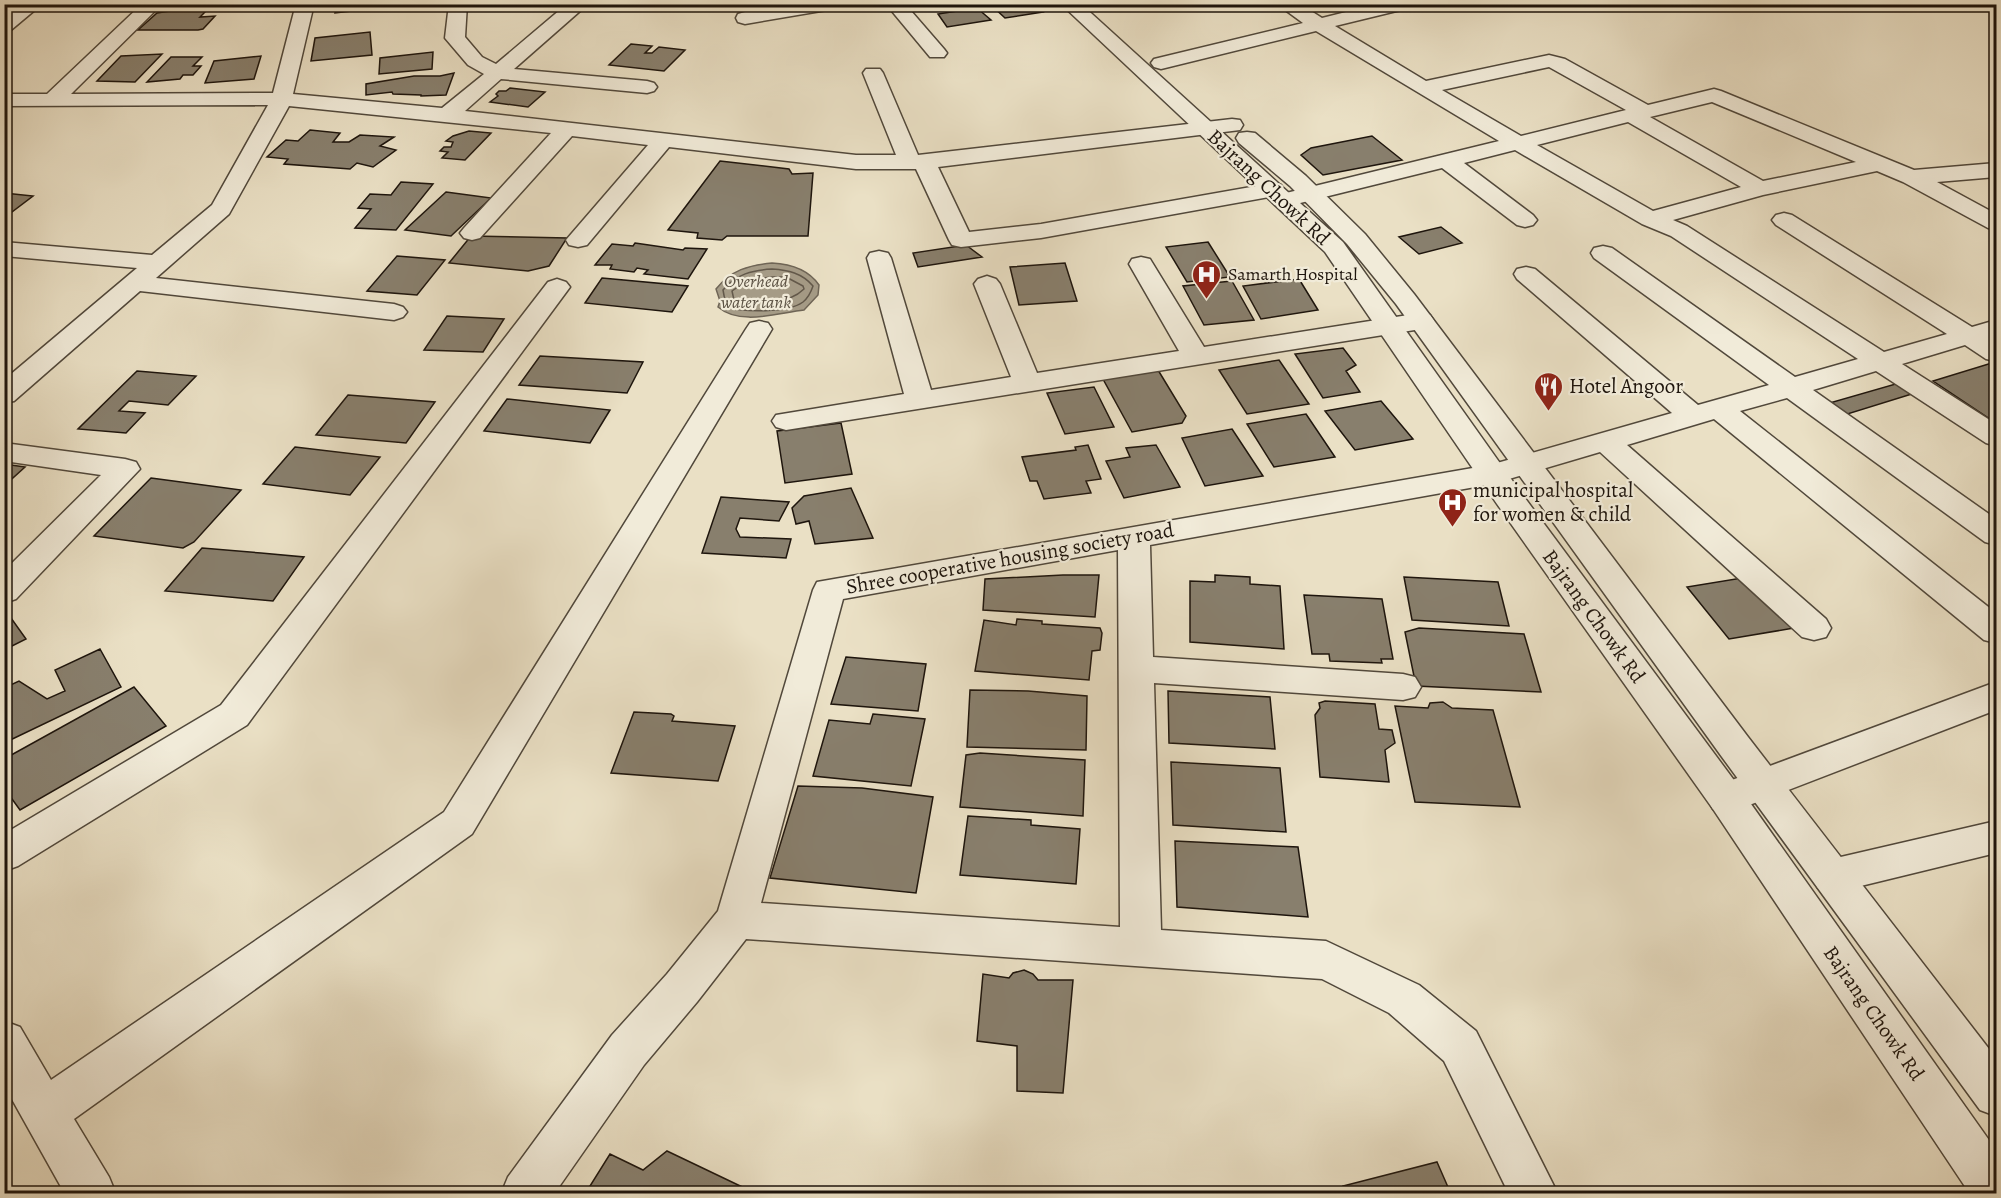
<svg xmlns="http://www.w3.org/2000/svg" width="2001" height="1198" viewBox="0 0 2001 1198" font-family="Alegreya,serif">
	<rect width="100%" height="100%" fill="#eae0c5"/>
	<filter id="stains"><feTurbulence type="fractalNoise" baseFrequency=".00333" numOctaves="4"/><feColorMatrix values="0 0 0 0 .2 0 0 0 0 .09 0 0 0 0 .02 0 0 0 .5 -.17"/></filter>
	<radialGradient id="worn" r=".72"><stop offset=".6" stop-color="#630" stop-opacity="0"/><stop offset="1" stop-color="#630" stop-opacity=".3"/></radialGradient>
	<path fill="#a59b86" stroke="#6f6556" stroke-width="1.5" d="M772 263C791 264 808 269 819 285L818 295 804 310C777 313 740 326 718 307L720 301 716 289C731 270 749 265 772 263Z"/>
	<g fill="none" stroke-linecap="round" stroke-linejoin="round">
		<path stroke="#62584a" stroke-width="1.5" d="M772 269C788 270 802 273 813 286 811 292 808 298 803 302 788 313 743 313 726 306L723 290C736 274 753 270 772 269Z
			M773 277H786L803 286 804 289C787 306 756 303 734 300L732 291C745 281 757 278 773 277Z"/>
	</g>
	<path fill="#887f6d" stroke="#1e150d" stroke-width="1.5" d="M337 4H379V8L335 13Z
		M925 4H969L971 7 930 11Z
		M1033 4 1043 12 1005 18 991 5Z
		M977 8 991 20 947 27 938 14Z
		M170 11H206L200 17 215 16 203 29 198 30H138L157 13Z
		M370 32 372 55 311 61 315 38Z
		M631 44 652 46 645 53H652L659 47 685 50 664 71 609 65Z
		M433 52 432 69 379 74 380 58Z
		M162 54 135 82 97 81 121 56Z
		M261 56 254 79 205 83 214 61Z
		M171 57H202L193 66H201L193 75H183L180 79 147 82Z
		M454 73 446 95 421 96V95L393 94 392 92 366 95V84L414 76H440Z
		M510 88 545 92 528 107 490 102 498 96 496 94 499 91H506Z
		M310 130 340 133 333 142H349L360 135 394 137 380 146 396 150 373 167 357 163 350 169 284 164 288 159 267 157 286 140 298 141Z
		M469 131 491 133 465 160 442 158 448 152 440 151 444 147H451L453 142 446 141 453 136Z
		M1372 136 1402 160 1323 175 1301 155 1311 148Z
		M720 161 789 169 792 174 813 173 808 236H727L722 240 697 238 698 233 668 230Z
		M401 182 433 184 396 230 355 228 371 209 358 208 370 194 391 195Z
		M446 192 491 198 451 236 405 230Z
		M4 193 33 196 4 218Z
		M1441 227 1462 243 1419 254 1399 237Z
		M471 236 567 238 549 266 528 271 449 263Z
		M1208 242 1230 277 1187 282 1166 247Z
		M635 243 683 250 685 248 707 249 688 279 644 274 648 270 637 268 634 272 610 269 612 265H595L612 244 633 246Z
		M966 245 982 257 918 267 913 253Z
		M397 256 445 260 417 295 367 291Z
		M1065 263 1077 301 1019 305 1010 267Z
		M602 278 688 286 672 312 585 303Z
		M1299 279 1318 310 1261 319 1243 286Z
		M1232 281 1254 320 1204 325 1183 286Z
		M447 316 504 319 483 352 424 350Z
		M1343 348 1356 365 1346 371 1360 392 1323 398 1295 354Z
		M540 356 643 362 627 393 519 385Z
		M1279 360 1309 404 1247 414 1219 370Z
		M1995 362 1996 423 1933 381Z
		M1158 370 1186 416 1182 423 1132 432 1103 379Z
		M137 371 196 376 168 405 129 401 119 411 145 413 126 433 78 429Z
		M1899 383 1915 393 1841 416 1826 404Z
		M1094 387 1114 427 1065 434 1047 393Z
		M348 395 435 402 406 443 316 435Z
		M507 399 610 410 590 443 484 431Z
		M1381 401 1413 439 1355 450 1325 411Z
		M1306 414 1335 457 1274 467 1247 424Z
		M841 423 852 474 785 483 777 431Z
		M1232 429 1263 476 1205 486 1182 438Z
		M1088 445 1101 479 1086 481 1091 493 1044 499 1037 481H1030L1022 457 1076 450 1075 447Z
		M1156 445 1180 487 1124 498 1106 461 1130 457 1126 448Z
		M295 447 380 457 350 495 263 484Z
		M4 464 25 467 4 486Z
		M151 478 241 490 194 542 183 548 94 536Z
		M851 488 873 538 815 544 809 521 796 524 792 508 804 496Z
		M721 497 789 502 779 521 740 518 736 529 740 537 791 539 786 558 702 553Z
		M202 548 261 553 304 557 273 601 165 591Z
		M1063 575H1099L1095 617 983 610 985 579Z
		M1215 575 1250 577V584L1280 586 1284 649 1190 642V581L1215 582Z
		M1404 577 1498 582 1509 626 1412 620Z
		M1748 577 1794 628 1729 639 1687 587Z
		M1304 595 1382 599 1393 659H1381L1382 663 1330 661 1329 654H1312Z
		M6 611 26 639 4 650V612Z
		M1017 619 1042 621V624L1100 628 1102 633 1100 650 1092 651 1089 680 975 671 984 620 1016 625Z
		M1419 628 1524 634 1541 692 1416 686 1405 632Z
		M100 649 121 687 4 743V688L19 681 47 699 65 691 55 670Z
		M846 657 926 664 918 711 831 704Z
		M134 687 166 726 20 810 4 788V759Z
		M970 690 1028 691 1087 696 1086 750 967 747Z
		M1168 691 1270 697 1275 749 1169 743Z
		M1325 701 1375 704 1379 729 1392 730 1395 743 1385 750 1389 782 1320 777 1315 715 1320 708 1319 703Z
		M1443 702 1452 708 1493 710 1520 807 1415 802 1395 706 1428 708 1430 703Z
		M634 712 671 714 674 716 672 721 735 726 718 781 611 773Z
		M873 714 925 719 911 786 813 776 829 720 870 724Z
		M980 753 1085 760 1083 816 960 807 966 755Z
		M1171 762 1280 768 1286 832 1173 825Z
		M798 786 862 788 933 797 916 893 770 878Z
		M968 816 1031 820V825L1080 829 1076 884 960 875Z
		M1175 841 1298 847 1308 917 1177 907Z
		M1024 970 1033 974 1038 980H1073L1063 1093 1017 1091V1046L977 1041 983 974 1009 978 1013 973Z
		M667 1151 757 1194H585L610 1154 643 1170Z
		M1437 1162 1451 1194H1346L1343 1186Z"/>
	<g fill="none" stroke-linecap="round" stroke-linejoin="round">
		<defs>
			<path id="minor" d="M21 4H42L11 30 4 32V17Z
				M142 4H162L71 94 273 93 296 4H314L293 94 442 108 484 74 468 65 445 38 449 4H467L465 37 482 57 496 64 567 4H588L514 69 647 81 654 83 657 87 654 91 647 93 501 79 465 111 856 155H896L863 73 866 69H880L883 73 918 155 1232 119 1240 120 1243 125 1240 130 1232 131 938 167 969 232 1041 224 1273 183 1281 185 1284 190 1282 194 1499 141 1316 31 1161 69 1154 67 1151 63 1154 59 1303 23 1277 4H1300L1322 18 1378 4H1412L1409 8 1335 26 1426 81 1549 55 1565 59 1648 105 1714 89 1721 91 1914 170 1996 163V177L1937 182 1996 214V230L1988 228 1903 182 1877 171 1763 195 1673 220 1687 226 1884 352 1947 334 1776 225 1772 220 1776 215 1784 213 1792 215 1972 327 1996 320V336L1990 338 1996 342V361L1986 359 1965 345 1902 364 1996 424V446L1986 443 1876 371 1813 390 1996 519V545L1985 542 1787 398 1740 411 1996 613V643L1984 640 1714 419 1627 445 1826 619 1831 628 1826 637 1814 640 1802 637 1600 452 1492 484 1150 545 1153 657 1403 674 1415 677 1421 687 1415 697 1403 700 1154 683 1161 930 1326 941 1419 985 1476 1031 1558 1194H1509L1444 1061 1389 1013 1322 979 746 939 697 1002 644 1065 554 1194H501L508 1177 612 1035 667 974 718 911 813 590 817 582 1490 465 1672 413 1517 279 1514 274 1517 269 1526 267 1535 269 1698 405 1769 385 1594 258 1591 253 1594 248 1603 246 1612 248 1795 377 1858 359 1671 236 1642 224 1515 150 1464 163 1533 215 1537 220 1533 225 1525 227 1517 225 1442 168 1284 207 1276 205 1272 200 1275 196 1041 238 961 247 952 245 949 240 916 169H856L669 147 587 245 578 247 569 245 566 240 648 145 572 136 480 238 472 240 464 238 460 233 464 228 551 133 289 106 229 214 156 278 394 304 403 307 407 312 403 317 394 320 140 291 14 401 4 403V380L137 268 4 256V242L152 255 212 205 268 105 4 106V94H47ZM1549 67 1626 110 1521 136 1442 90ZM1712 102 1856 162 1763 181 1650 117ZM1628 122 1741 187 1653 211 1537 145ZM1118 550 1120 927 761 903 843 599Z
				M795 4H842L833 9 745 24 738 22 736 18 738 14 745 12Z
				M886 4H905L944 49 947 53 944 57H930Z
				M879 251 888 253 891 258 931 390 1011 377 974 284 978 279 987 276 996 279 1000 284 1037 373 1179 351 1129 264 1132 259 1141 257 1150 259 1204 347 1421 313 1430 315 1434 321 1430 327 1421 329 786 430 776 427 772 421 776 415 904 394 867 258 870 253Z
				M557 279 566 282 570 287 247 725 18 866 4 871V834L221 705 548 282Z
				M759 321 768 323 772 329 472 834 74 1119 109 1177 116 1194H65L4 1085V1021L20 1027 51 1080 444 812 746 329 750 323Z
				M4 443 125 459 136 462 140 469 16 599 4 603V571L101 475 4 461Z
				M1996 682V710L1726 814 1713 809 1707 798 1713 787Z
				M1996 821V853L1832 893 1818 888 1812 876 1818 864 1832 859Z"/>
			<path id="tertiary" d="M1061 4H1081L1343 242 1519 490 1739 787 1996 1150V1194H1970L1713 809 1497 504 1325 252Z
				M1247 132 1255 133 1306 176 1365 234 1414 294 1748 737 1996 1058V1116L1980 1110 1722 757 1396 304 1347 244 1290 186 1239 143 1236 138 1239 133Z"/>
		</defs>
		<use href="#minor" stroke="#51483b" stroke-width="3"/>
		<use href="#tertiary" stroke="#51483b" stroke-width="3"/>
		<use href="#minor" fill="#f1ebd9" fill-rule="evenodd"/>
		<use href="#tertiary" fill="#f1ebd9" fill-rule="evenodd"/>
	</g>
	<defs>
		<symbol id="hospital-pin" viewBox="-11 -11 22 30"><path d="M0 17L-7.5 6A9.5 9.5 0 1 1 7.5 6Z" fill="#8f2418" stroke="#f1ebd9"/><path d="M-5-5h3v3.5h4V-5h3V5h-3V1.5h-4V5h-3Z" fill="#fff"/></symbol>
		<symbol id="restaurant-pin" viewBox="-11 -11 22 30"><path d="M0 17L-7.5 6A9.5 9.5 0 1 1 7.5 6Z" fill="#8f2418" stroke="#f1ebd9"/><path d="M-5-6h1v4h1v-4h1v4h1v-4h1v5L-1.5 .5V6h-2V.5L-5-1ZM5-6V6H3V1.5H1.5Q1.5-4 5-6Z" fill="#fff"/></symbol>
	</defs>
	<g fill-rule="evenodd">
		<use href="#hospital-pin" x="1190" y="258" width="33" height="45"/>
		<use href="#restaurant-pin" x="1532" y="370" width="33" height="45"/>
		<use href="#hospital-pin" x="1436" y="486" width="33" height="45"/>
	</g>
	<g text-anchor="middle" stroke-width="4.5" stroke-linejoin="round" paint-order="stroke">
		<g font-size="18" fill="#1e150d" stroke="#f1ebd9" text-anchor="start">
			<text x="1228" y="280">Samarth Hospital</text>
		</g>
		<g font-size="18" font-style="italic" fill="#5b5143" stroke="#f1ebd9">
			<text x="756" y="287">Overhead<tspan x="756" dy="21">water tank</tspan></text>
		</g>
		<g font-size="21" fill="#1e150d" stroke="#f1ebd9">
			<text transform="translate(1269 187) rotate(43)" y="7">Bajrang Chowk Rd</text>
			<text transform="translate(1010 558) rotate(-10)" y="7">Shree cooperative housing society road</text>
			<text transform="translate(1594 616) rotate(54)" y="7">Bajrang Chowk Rd</text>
			<text transform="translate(1874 1013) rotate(55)" y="7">Bajrang Chowk Rd</text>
		</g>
		<g font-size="21" fill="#1e150d" stroke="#f1ebd9" text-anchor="start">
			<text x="1569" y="393">Hotel Angoor</text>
			<text x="1473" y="497">municipal hospital<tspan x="1473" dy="24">for women &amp; child</tspan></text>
		</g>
	</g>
	<rect width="2001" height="1198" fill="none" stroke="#eae0c5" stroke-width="24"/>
	<rect x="6" y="6" width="1989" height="1186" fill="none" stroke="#1e150d" stroke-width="3"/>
	<rect x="12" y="12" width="1977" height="1174" fill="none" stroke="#1e150d" stroke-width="1.5"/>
	<rect width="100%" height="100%" filter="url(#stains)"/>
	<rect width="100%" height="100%" fill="url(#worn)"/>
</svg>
